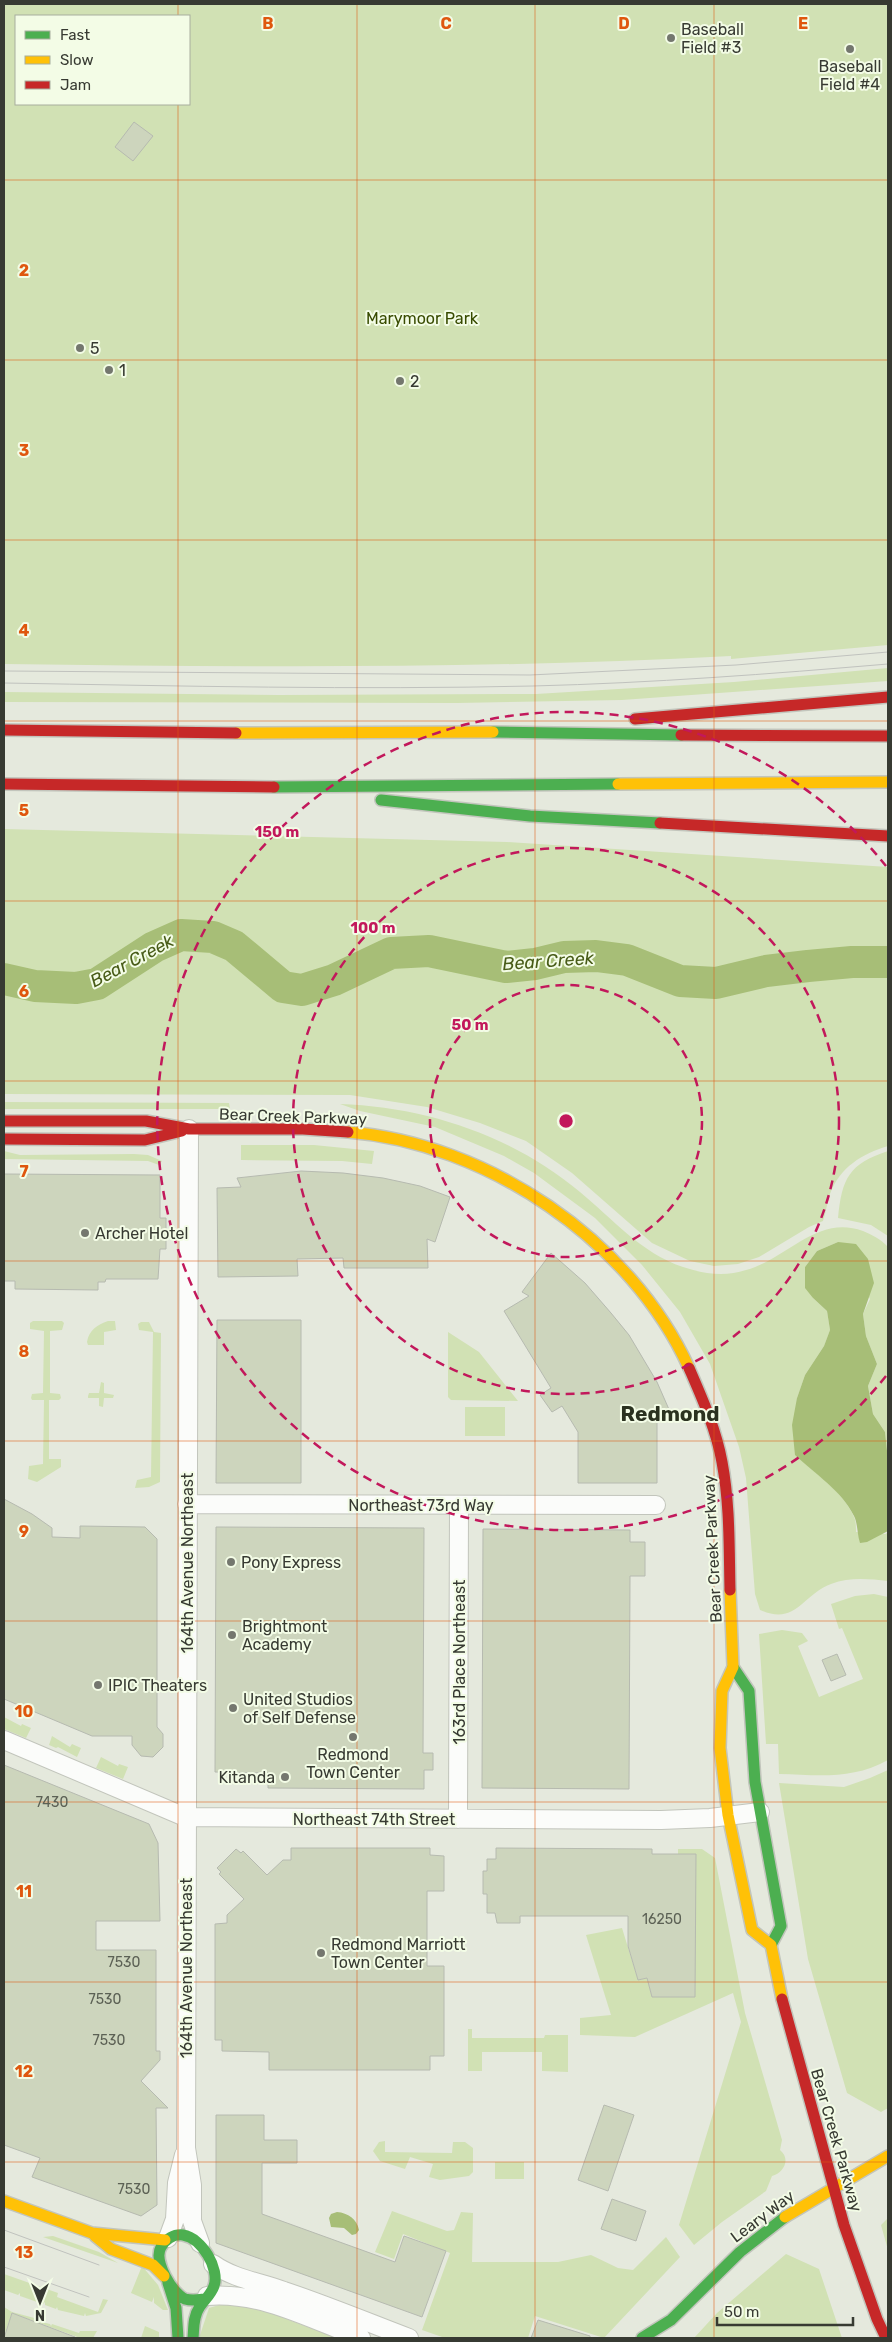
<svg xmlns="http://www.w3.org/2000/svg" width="892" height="2342" viewBox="0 0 892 2342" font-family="Rubik,sans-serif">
	<rect width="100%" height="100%" fill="#e5e9dd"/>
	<path fill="#d1e1b4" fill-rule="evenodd" d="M4 4H888V645L731 659V656C489 669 246 667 4 664ZM16 16H189V104H16Z
		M888 668V681L622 700 457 703 4 702V692L279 695 536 694 734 682Z
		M4 829 507 842 888 867V1146C862 1154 840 1167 830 1194 827 1203 826 1212 823 1221L809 1227 759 1257 738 1264 714 1266 690 1261 652 1243 572 1173 526 1141 480 1123 427 1107 350 1095 4 1094Z
		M4 1102 229 1103 230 1109H4Z
		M340 1104C427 1107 513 1136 580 1192 613 1219 641 1253 683 1267 704 1274 725 1277 746 1270 787 1259 817 1214 863 1231 872 1235 881 1239 888 1247V1460L885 1432 873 1414 868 1386 877 1364 866 1336 863 1314 870 1299 838 1242 817 1251 805 1267 813 1298 827 1311 830 1330 824 1346 805 1375 797 1398 796 1455C815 1474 843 1491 854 1517 856 1521 856 1527 856 1532L886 1534 888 1531V1581C868 1579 850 1577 831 1584 802 1595 796 1626 760 1610L755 1594 746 1478 739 1447 710 1364 680 1312 642 1265 595 1218 534 1173 504 1156 435 1127 360 1111Z
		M241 1145H314L374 1151 372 1164 342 1161 241 1160Z
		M4 1151 20 1155 134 1154 148 1155 162 1161 159 1165 148 1161 4 1159Z
		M888 1151V1236L871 1225 838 1218C842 1178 849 1164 888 1151Z
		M33 1321H62L64 1323 62 1330 50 1331V1393L60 1394 61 1398 59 1400H49V1459H61V1467L37 1482 28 1479 29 1466 43 1464 44 1400H32L31 1398 32 1394 43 1393 44 1331 30 1329V1323Z
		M108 1321H115L116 1330 104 1332V1345H88L87 1342C89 1330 97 1325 108 1321Z
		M141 1322H149L154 1332 161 1333 160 1482 149 1487 135 1488 137 1480 151 1477 153 1332 139 1330 138 1324Z
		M448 1332 479 1352 518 1401 451 1400 448 1397Z
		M101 1382 104 1383V1393L114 1395 113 1398H104L103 1407 99 1406V1398H88V1396L89 1393H99Z
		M465 1407H505V1436H465Z
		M874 1594 888 1597V1760C852 1780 819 1775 779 1774L778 1744H766L759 1634 782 1630 802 1633 808 1641 798 1646 819 1697 863 1679 842 1628 839 1629 831 1604 855 1596Z
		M4 1717 21 1726 22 1724 31 1728 26 1738 4 1729Z
		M52 1736 70 1747 72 1744 81 1748 77 1757 58 1747 56 1748 49 1745Z
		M101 1757 118 1766 119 1764 128 1767 123 1779 96 1768Z
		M888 1770V2108L881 2112 847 2093 808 1959 779 1783 844 1787 870 1778Z
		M678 1849H702L715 1858 745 2013 782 2140 780 2150C791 2159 784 2173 772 2176L766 2191 722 2222 694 2245 679 2225 741 2022 733 1993 635 2037 580 2035V2018L611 2015 586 1935 622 1928 638 1980 647 1978 652 1997 696 1854H678Z
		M468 2029H472V2038H544L545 2035H568V2072L542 2071V2052H482V2071H468Z
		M385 2141V2152L452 2153 453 2142H465L473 2148V2172L469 2176 440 2180 429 2177 433 2164 410 2157 405 2169 380 2161 373 2151 379 2142Z
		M495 2162H524V2179H495Z
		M392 2211 447 2231 454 2230 461 2212 473 2213 472 2262H558L591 2255 618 2268 633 2270 666 2237 680 2257 604 2338 535 2316 528 2338H445L422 2330 450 2253 403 2234 394 2259 375 2252Z
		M888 2218V2250L881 2225Z
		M53 2236 99 2252 118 2263 43 2237Z
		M786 2254 819 2269 842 2338H694L717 2313Z
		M142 2266 158 2285 168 2310H163L154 2303V2297L152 2302 131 2293Z
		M4 2274 58 2293 57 2297 98 2312 103 2299 108 2300 101 2313 86 2316 85 2313 84 2316 58 2310 57 2307 56 2309 45 2305V2302L43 2304 20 2296V2293L18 2295 4 2290Z
		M226 2303 247 2304 337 2338H199L209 2308Z
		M4 2307 12 2312 38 2319V2321L50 2324 51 2326 52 2324 79 2333 80 2331H97L93 2338H80L12 2313 4 2336Z
		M145 2326 159 2332V2338H141Z"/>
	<path fill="#a7be77" d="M838 1242 856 1244 868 1259 874 1283 863 1314 866 1336 877 1364 868 1386 873 1414 885 1432 888 1460V1531L867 1542 860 1543C857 1534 858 1524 854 1516 842 1491 815 1474 795 1455L792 1425 797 1398 805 1375 824 1346 830 1330 827 1311 813 1298 805 1288V1267L817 1251Z
		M337 2212C348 2213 357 2219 359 2230L356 2234 352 2235 344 2228 331 2227 329 2218 331 2214Z"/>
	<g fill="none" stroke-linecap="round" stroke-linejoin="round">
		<path stroke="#a7be77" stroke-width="32" d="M4 979 35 986 76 988 97 984 154 947 181 935 213 937 234 946 283 987 302 990 334 980 391 953 429 951 506 967 535 964 564 957 596 956 627 960 680 981 716 983 766 971 808 966 852 962H888"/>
	</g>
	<path fill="#cdd5bd" stroke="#b6bab0" d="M134 122 153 136 133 161 115 147Z
		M301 1171 343 1173 383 1178 420 1186 450 1197 435 1242 427 1239 428 1268H344L343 1258 297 1259 298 1276 218 1277 217 1188 241 1187 237 1178Z
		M4 1174 160 1175V1218H166V1249H160L158 1279H106L105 1282H98V1290L15 1289V1281H4Z
		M551 1253 585 1283 611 1313 629 1335 657 1382 671 1414 657 1419V1483H578V1432L562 1406 552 1412 540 1395 551 1388 504 1311 529 1296 522 1292Z
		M217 1320H301V1483H216Z
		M4 1499 32 1514 52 1528V1537L80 1538V1526L145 1527 157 1539V1727L163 1734V1747L153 1757 141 1756 132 1745V1736H92L4 1699Z
		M216 1527 424 1528 423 1753H433V1770H424V1789L268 1788V1773L215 1772Z
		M483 1529 630 1530V1542H645V1576H630L629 1789 482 1788Z
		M837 1654 846 1675 831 1681 822 1660Z
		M4 1765 149 1824 158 1843 160 1921H96V1950H156V2051H160V2060L141 2081 168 2108H156L157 2205 141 2216 32 2177 40 2158 4 2145Z
		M291 1848H430V1855L444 1856V1891H427V1966H444V2056H430V2070H269V2052L222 2051V2040H215V1924L227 1923V1915L244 1899 219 1874 221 1872 217 1868 236 1849 241 1853 243 1851 267 1875 283 1860H291Z
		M496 1848 652 1849V1854H696L695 1997H652L647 1978 638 1980 628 1946V1916H520V1923H497L495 1913H487V1894H483V1871H487V1859H496Z
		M604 2105 634 2115 608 2191 578 2180Z
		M216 2115H264V2140H297V2163H262V2214L395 2262 404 2236 446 2251 422 2317 216 2243Z
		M612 2199 646 2211 636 2241 601 2229Z
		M12 2313 75 2337V2338H4Z
		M538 2320 590 2336V2338H531Z"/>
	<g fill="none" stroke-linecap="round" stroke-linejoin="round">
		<defs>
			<path id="street" d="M189 1129 186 2148 192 2185V2221L200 2243
				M187 1504 656 1505
				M4 1740 185 1817 661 1820 710 1818 760 1812
				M458 1819 459 1505
				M168 2238 175 2219 177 2183 184 2155
				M213 2264C234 2279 260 2282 284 2291 326 2305 367 2322 409 2338
				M207 2296C260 2291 313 2320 361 2338"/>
			<path id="fast" d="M493 732 681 735
				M274 787 618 784
				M381 800 530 816 660 823
				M733 1667 749 1691 755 1782 781 1926 771 1945
				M168 2283 176 2308 178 2338
				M193 2338C194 2328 193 2317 199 2308 203 2301 211 2295 214 2286 220 2269 202 2238 183 2235 174 2234 166 2239 161 2247 153 2261 172 2293 185 2299 192 2301 197 2300 204 2299
				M642 2338 671 2320 740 2252 785 2217"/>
			<path id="slow" d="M236 733 493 732
				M618 784 888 782
				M348 1132C487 1143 631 1240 689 1368
				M730 1590 733 1667 722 1691 720 1748 728 1815 752 1930 771 1945 782 1999
				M4 2201 92 2233 165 2240
				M785 2217 888 2156
				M95 2236 111 2249 153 2265 164 2276"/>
			<path id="jam" d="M635 719 888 697
				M4 730 236 733
				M681 735 888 736
				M4 784 274 787
				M660 823 888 836
				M4 1121H146L189 1129H303L348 1132
				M4 1139 145 1140 182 1131
				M689 1368C702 1398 716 1429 722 1462 730 1504 729 1548 730 1590
				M782 1999 844 2225 877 2319 886 2338"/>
		</defs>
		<use href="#street" stroke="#c2c5bc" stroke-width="20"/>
		<use href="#fast" stroke="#c2c5bc" stroke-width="14"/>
		<use href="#slow" stroke="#c2c5bc" stroke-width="14"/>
		<use href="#jam" stroke="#c2c5bc" stroke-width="14"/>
		<use href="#street" stroke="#fbfcfa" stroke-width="18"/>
		<use href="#fast" stroke="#4caf50" stroke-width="11"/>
		<use href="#slow" stroke="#ffc107" stroke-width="11"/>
		<use href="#jam" stroke="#c62828" stroke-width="11"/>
		<path stroke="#c0c2be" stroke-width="1" d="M4 671 530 675 736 665 888 652
			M4 683C180 686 357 690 533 686 652 683 770 674 888 664
			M4 2230 99 2265
			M4 2267 89 2297"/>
	</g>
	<path fill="none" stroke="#df570e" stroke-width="1" stroke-opacity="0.55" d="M178 4V16M357 4V2338M535 4V2338M714 4V2338M178 104V2338M4 180H888M4 360H888M4 540H888M4 721H888M4 901H888M4 1081H888M4 1261H888M4 1441H888M4 1621H888M4 1802H888M4 1982H888M4 2162H888"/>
	<g fill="none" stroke="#c2185b" stroke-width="2.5" stroke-dasharray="9 6">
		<circle cx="566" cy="1121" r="136"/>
		<circle cx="566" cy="1121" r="273"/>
		<path d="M886 1376A409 409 0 1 1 886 866"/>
	</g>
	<g fill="#74776e" stroke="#f3fce6" stroke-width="2">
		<circle cx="671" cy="38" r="5"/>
		<circle cx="850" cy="49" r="5"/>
		<circle cx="80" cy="348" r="5"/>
		<circle cx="109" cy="370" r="5"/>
		<circle cx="400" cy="381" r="5"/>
		<circle cx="85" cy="1233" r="5"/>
		<circle cx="231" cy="1562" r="5"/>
		<circle cx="232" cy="1635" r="5"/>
		<circle cx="98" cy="1685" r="5"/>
		<circle cx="233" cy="1708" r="5"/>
		<circle cx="353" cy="1737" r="5"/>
		<circle cx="285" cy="1777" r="5"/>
		<circle cx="321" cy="1953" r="5"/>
	</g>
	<g text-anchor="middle" stroke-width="4" stroke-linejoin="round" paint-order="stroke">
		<g font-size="14" fill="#5c6155">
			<text x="52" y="1807">7430</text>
			<text x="662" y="1924">16250</text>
			<text x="124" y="1967">7530</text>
			<text x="105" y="2004">7530</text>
			<text x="109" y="2045">7530</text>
			<text x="134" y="2194">7530</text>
		</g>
		<g font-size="16" fill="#373a32" stroke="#f3fce6" text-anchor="start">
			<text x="681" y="35">Baseball<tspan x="681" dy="18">Field #3</tspan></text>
			<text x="850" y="72" text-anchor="middle">Baseball<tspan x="850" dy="18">Field #4</tspan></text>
			<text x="90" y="354">5</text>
			<text x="119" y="376">1</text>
			<text x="410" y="387">2</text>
			<text x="95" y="1239">Archer Hotel</text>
			<text x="241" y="1568">Pony Express</text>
			<text x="242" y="1632">Brightmont<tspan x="242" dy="18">Academy</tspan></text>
			<text x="108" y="1691">IPIC Theaters</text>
			<text x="243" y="1705">United Studios<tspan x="243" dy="18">of Self Defense</tspan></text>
			<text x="353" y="1760" text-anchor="middle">Redmond<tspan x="353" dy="18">Town Center</tspan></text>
			<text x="275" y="1783" text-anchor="end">Kitanda</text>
			<text x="331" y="1950">Redmond Marriott<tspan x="331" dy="18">Town Center</tspan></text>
		</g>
		<g font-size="16" fill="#384b00" stroke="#f3fce6">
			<text x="422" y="324">Marymoor Park</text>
		</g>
		<g font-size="16" fill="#373a32" stroke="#f3fce6">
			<text transform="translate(293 1116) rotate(2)" y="6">Bear Creek Parkway</text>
			<text x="421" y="1511">Northeast 73rd Way</text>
			<text transform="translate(712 1549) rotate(-93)" y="6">Bear Creek Parkway</text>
			<text transform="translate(187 1563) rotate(-90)" y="6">164th Avenue Northeast</text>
			<text transform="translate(459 1662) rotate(-90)" y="6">163rd Place Northeast</text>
			<text x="374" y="1825">Northeast 74th Street</text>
			<text transform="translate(186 1968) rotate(-90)" y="6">164th Avenue Northeast</text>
			<text transform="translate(837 2140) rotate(74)" y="6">Bear Creek Parkway</text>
			<text transform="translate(762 2216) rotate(-37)" y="6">Leary Way</text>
		</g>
		<g font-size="18" font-style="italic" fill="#485c18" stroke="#f3fce6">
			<text transform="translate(132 961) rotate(-28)" y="6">Bear Creek</text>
			<text transform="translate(548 961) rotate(-4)" y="6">Bear Creek</text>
		</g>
		<g font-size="21" font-weight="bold" fill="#2b3220" stroke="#f3fce6">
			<text x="670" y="1421">Redmond</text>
		</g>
	</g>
	<g font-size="16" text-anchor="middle" font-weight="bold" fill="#df570e" stroke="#f3fce6" stroke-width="4" stroke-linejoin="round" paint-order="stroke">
		<text x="268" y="29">B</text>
		<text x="446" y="29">C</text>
		<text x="624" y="29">D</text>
		<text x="803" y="29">E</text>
		<text x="24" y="276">2</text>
		<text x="24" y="456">3</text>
		<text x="24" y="636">4</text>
		<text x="24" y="816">5</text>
		<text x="24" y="997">6</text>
		<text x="24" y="1177">7</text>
		<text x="24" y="1357">8</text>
		<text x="24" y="1537">9</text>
		<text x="24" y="1717">10</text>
		<text x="24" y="1897">11</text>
		<text x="24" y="2077">12</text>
		<text x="24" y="2258">13</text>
	</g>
	<circle cx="566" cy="1121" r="8" fill="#c2185b" stroke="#f3fce6" stroke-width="2.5"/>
	<g font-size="15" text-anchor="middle" font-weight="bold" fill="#c2185b" stroke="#f3fce6" stroke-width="4" stroke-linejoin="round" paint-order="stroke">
		<text x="277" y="837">150 m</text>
		<text x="373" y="933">100 m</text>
		<text x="470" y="1030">50 m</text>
	</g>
	<rect width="892" height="2342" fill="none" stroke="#373a32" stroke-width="10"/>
	<rect x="15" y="15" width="175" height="90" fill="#f3fce6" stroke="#a8ae9e"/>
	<rect x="25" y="31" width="25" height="8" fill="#4caf50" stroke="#a8ae9e"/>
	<text x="60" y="40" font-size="15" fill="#373a32">Fast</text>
	<rect x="25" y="56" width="25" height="8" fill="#ffc107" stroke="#a8ae9e"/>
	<text x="60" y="65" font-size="15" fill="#373a32">Slow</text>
	<rect x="25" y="81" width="25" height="8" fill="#c62828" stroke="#a8ae9e"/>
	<text x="60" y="90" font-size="15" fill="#373a32">Jam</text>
	<g transform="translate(40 2302) rotate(180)" stroke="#f3fce6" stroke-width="4" paint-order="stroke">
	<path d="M0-4L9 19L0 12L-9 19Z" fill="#373a32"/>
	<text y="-8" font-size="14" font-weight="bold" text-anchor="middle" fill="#373a32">N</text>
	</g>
	<path d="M717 2317v8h136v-8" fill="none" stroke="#373a32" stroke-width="2.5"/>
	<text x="724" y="2317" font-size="15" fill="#373a32" stroke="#f3fce6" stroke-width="4" paint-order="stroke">50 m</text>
</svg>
